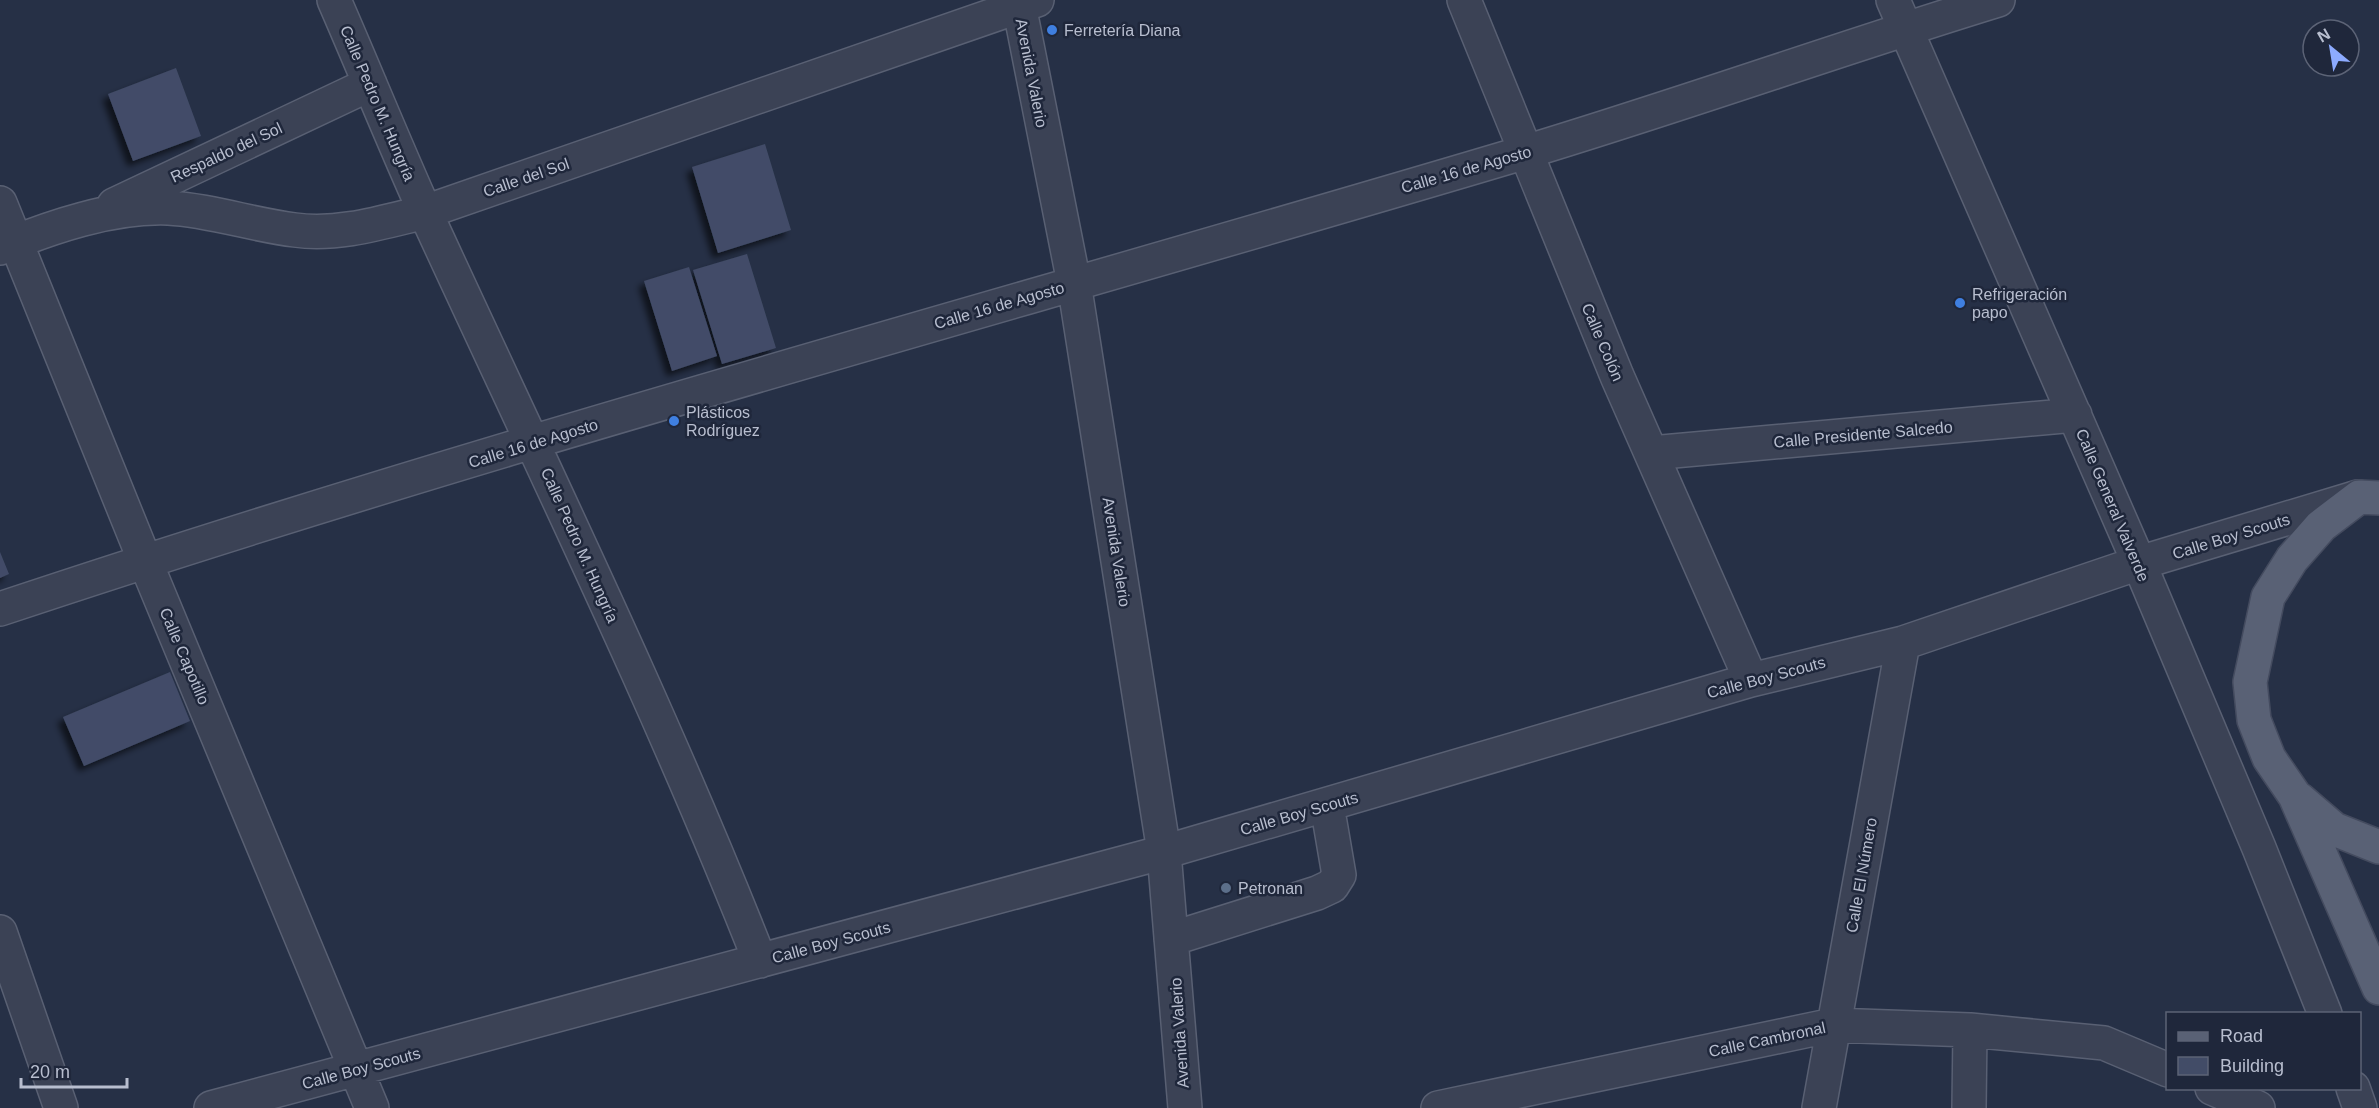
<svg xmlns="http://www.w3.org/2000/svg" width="2379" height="1108" viewBox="0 0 2379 1108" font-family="Helvetica,sans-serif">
	<defs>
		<filter id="shadow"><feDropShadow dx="-5.5" dy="5.5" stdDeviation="3" flood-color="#0009"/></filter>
	</defs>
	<rect width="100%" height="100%" fill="#263046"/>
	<path fill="#424c67" filter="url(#shadow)" d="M176 68 201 136 133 161 108 94Z
		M765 144 791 230 718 253 692 167Z
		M747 254 776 348 722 364 693 270Z
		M689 267 717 356 672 371 644 281Z
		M0 552 9 574 0 578Z
		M170 672 190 721 84 766 63 717Z"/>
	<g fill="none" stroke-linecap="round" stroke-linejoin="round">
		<defs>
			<path id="minor" d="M334 0C365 71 394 143 426 214 540 462 660 707 760 961
				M1018 0 1074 283 1164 852 1185 1108
				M1464 0 1617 376 1751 680
				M1893 0 2139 563 2259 848 2325 1014
				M0 203 145 561 372 1108
				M114 205 370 84
				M0 248C51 227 112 206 168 208 210 210 253 225 295 230 339 236 383 222 425 212L1037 0
				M1651 453 2075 415
				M0 609C501 442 1012 305 1519 154 1679 106 1838 49 1998 0
				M0 932 61 1108
				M1171 939 1317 893 1332 886 1339 875 1327 805
				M2212 1088 2258 1108
				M2353 1088 2360 1108
				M211 1108 1164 852 1751 680 1903 643 2139 563 2358 497
				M1438 1108 1833 1025 1970 1030 2104 1043 2168 1070
				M1819 1108 1903 643
				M1969 1108 1970 1030"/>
			<path id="major" d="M2379 498 2359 497 2321 526 2292 559 2268 597 2250 682 2254 720 2269 758 2295 796 2379 988
				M2299 799 2334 829 2379 847"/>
		</defs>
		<use href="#minor" stroke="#596073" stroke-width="36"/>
		<use href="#major" stroke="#444b5f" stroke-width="36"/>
		<use href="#minor" stroke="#3b4255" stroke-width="33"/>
		<use href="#major" stroke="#596175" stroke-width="33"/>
	</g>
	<g fill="#3f7fe0" stroke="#1f273b" stroke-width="2">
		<circle cx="1052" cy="30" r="6"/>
		<circle cx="1960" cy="303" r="6"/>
		<circle cx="674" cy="421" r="6"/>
	</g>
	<circle fill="#5c6f8a" stroke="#1f273b" stroke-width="2" cx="1226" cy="888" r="6"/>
	<g text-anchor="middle" stroke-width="5" stroke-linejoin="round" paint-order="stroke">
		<g font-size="16" fill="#b8becf" stroke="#1f273b" text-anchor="start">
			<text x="1064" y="36">Ferretería Diana</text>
			<text x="1972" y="300">Refrigeración<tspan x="1972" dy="18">papo</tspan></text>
			<text x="686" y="418">Plásticos<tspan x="686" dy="18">Rodríguez</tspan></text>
			<text x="1238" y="894">Petronan</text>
		</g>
		<g font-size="16" fill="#b8becf" stroke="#1f273b">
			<text transform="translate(1032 73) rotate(79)" y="6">Avenida Valerio</text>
			<text transform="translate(378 103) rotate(67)" y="6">Calle Pedro M. Hungría</text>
			<text transform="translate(226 152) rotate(-25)" y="6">Respaldo del Sol</text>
			<text transform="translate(1466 169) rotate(-16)" y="6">Calle 16 de Agosto</text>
			<text transform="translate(526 177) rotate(-19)" y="6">Calle del Sol</text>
			<text transform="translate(999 305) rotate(-16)" y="6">Calle 16 de Agosto</text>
			<text transform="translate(1603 342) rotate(67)" y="6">Calle Colón</text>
			<text transform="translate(1863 434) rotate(-5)" y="6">Calle Presidente Salcedo</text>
			<text transform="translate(533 443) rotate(-17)" y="6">Calle 16 de Agosto</text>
			<text transform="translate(2113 505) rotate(67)" y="6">Calle General Valverde</text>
			<text transform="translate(2231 536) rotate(-17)" y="6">Calle Boy Scouts</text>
			<text transform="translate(580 545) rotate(66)" y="6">Calle Pedro M. Hungría</text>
			<text transform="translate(1117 552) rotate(81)" y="6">Avenida Valerio</text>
			<text transform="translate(185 656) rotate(67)" y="6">Calle Capotillo</text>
			<text transform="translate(1766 677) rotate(-15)" y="6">Calle Boy Scouts</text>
			<text transform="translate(1299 813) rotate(-16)" y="6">Calle Boy Scouts</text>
			<text transform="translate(1861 875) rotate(-80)" y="6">Calle El Número</text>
			<text transform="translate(831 942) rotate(-15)" y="6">Calle Boy Scouts</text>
			<text transform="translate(1179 1033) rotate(-94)" y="6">Avenida Valerio</text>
			<text transform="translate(1767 1039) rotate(-12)" y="6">Calle Cambronal</text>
			<text transform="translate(361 1068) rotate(-15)" y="6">Calle Boy Scouts</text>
		</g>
	</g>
	<rect x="2166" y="1012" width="195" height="78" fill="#1f273b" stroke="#5c6376" stroke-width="1.5"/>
	<rect x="2178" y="1032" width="30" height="9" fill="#596175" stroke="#5c6376" stroke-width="1.5"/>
	<text x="2220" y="1042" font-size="18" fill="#b8becf">Road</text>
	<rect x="2178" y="1057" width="30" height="18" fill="#424c67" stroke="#5c6376" stroke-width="1.5"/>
	<text x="2220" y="1072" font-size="18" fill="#b8becf">Building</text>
	<g transform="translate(2331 48) rotate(330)"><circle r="28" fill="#1f273b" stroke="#5c6376" stroke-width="1.5"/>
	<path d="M0-4.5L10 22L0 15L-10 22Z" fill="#8dabff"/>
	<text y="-9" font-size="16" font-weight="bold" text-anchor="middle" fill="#b8becf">N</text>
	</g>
	<path d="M21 1078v9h106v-9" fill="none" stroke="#b8becf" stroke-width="3"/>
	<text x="30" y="1078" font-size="18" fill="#b8becf" stroke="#1f273b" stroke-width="4.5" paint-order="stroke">20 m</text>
</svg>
